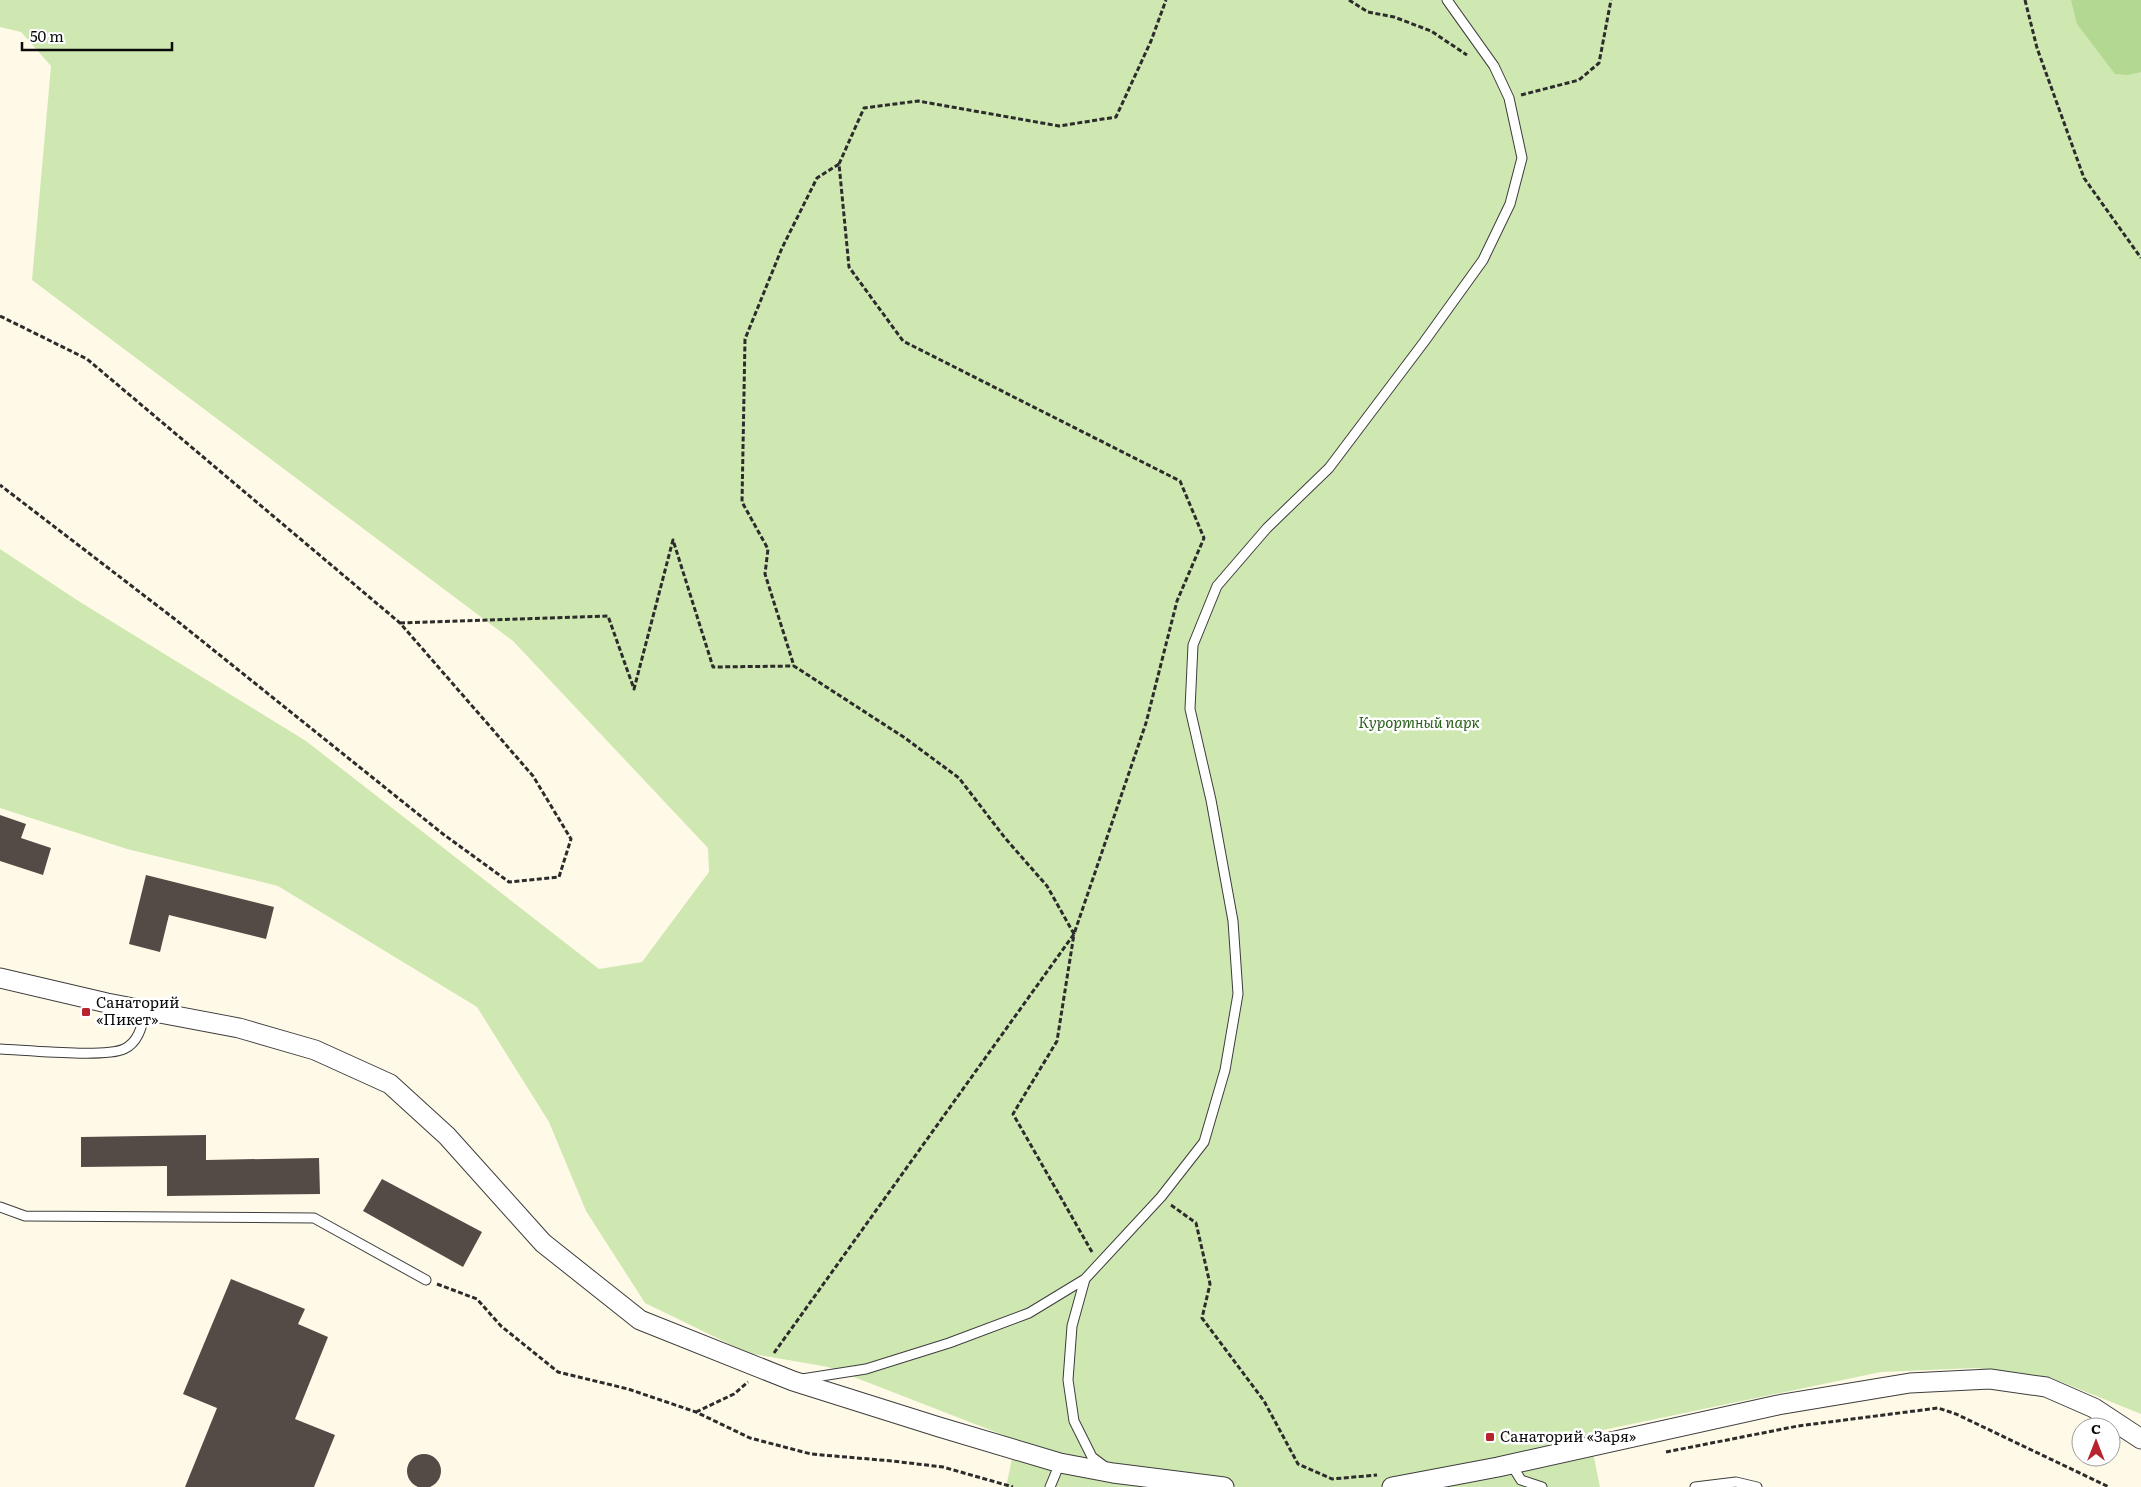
<svg xmlns="http://www.w3.org/2000/svg" width="2141" height="1487" viewBox="0 0 2141 1487" font-family="Literata,serif">
	<rect width="100%" height="100%" fill="#fffae7"/>
	<path fill="#cfe8b2" d="M0 0H2141V1414L2049 1377 1976 1368 1881 1372 1589 1433 1600 1487H1006L1016 1440 828 1367 748 1353 645 1303 586 1211 549 1122 477 1007 278 886 127 849 0 808V549L80 602 306 741 599 969 642 962 709 872 708 848 513 641 32 280 51 66 21 32 0 27Z"/>
	<path fill="#b2d892" d="M2071 0H2141V72L2128 75 2115 74 2077 24Z"/>
	<path fill="#524b46" d="M0 815 26 824 21 838 51 848 43 875 0 861Z
		M146 875 274 907 266 939 169 915 160 952 129 944Z
		M206 1135V1160L319 1158 320 1194 167 1196V1166L81 1167V1137Z
		M382 1179 482 1232 463 1267 363 1211Z
		M231 1279 305 1309 298 1324 328 1337 295 1419 335 1435 314 1487H185L217 1408 183 1394Z
		M407 1471a17 17 0 1 1 34 0a17 17 0 1 1-34 0Z"/>
	<g fill="none" stroke-linecap="round" stroke-linejoin="round">
		<defs>
			<path id="lane" d="M0 1049C25 1050 105 1058 124 1049 139 1042 142 1025 146 1010
				M0 1207 25 1216 314 1218 426 1280
				M1085 1279 1072 1326 1068 1380 1074 1421 1092 1457 1104 1466
				M802 1379 866 1369 949 1343 1029 1313 1085 1279 1161 1197 1204 1142 1225 1070 1238 994 1233 921 1211 800 1190 709 1193 645 1217 586 1267 528 1329 468 1424 342 1483 260 1510 204 1522 158 1509 98 1494 66 1447 0
				M1511 1464 1521 1480 1542 1487
				M1050 1487 1060 1463
				M1695 1487 1736 1482 1757 1487"/>
			<path id="street" d="M0 978 107 1003 239 1028 315 1050 390 1084 447 1136 543 1243 640 1320 793 1381 939 1427 1060 1463 1113 1473 1224 1487
				M1392 1487 1498 1467 1778 1405 1910 1383 1990 1379 2046 1387 2094 1408 2141 1439"/>
		</defs>
		<use href="#lane" stroke="#3d3d3d" stroke-width="11"/>
		<use href="#street" stroke="#3d3d3d" stroke-width="21"/>
		<path stroke="#2c2c2c" stroke-width="3" stroke-dasharray="5 2.5" stroke-linecap="butt" d="M1349 0 1368 12 1394 17 1431 31 1467 55
			M2025 0 2037 48 2084 178 2141 258
			M1521 95 1579 80 1599 63 1611 0
			M839 164 817 178 782 248 745 339 742 502 768 549 765 574 794 666 905 738 959 778 1005 838 1047 886 1074 934 1057 1041 1013 1114 1092 1252
			M0 316 87 359 400 623 533 776 571 839 559 877 509 882 443 834 176 620 0 485
			M400 623 608 616 634 689 673 540 713 667 794 666
			M1171 1205 1196 1223 1210 1284 1202 1318 1264 1401 1298 1464 1332 1479 1377 1475
			M437 1284 477 1299 501 1326 558 1372 628 1389 696 1412 750 1438 811 1454 892 1461 943 1467 1013 1487
			M774 1353 1074 934 1146 723 1177 601 1204 538 1180 481 903 341 849 267 839 164 864 108 918 101 1059 126 1116 117 1151 41 1166 0
			M696 1412 734 1394 748 1382
			M1666 1452 1798 1426 1938 1408 1956 1414 2109 1487"/>
		<use href="#lane" stroke="#fff" stroke-width="9"/>
		<use href="#street" stroke="#fff" stroke-width="19"/>
	</g>
	<g fill="#b8242d" stroke="#fff" stroke-width="2">
		<rect x="81" y="1007" width="10" height="10" rx="2.5"/>
		<rect x="1485" y="1432" width="10" height="10" rx="2.5"/>
	</g>
	<g text-anchor="middle" stroke-width="5" stroke-linejoin="round" paint-order="stroke">
		<g font-size="15" font-style="italic" fill="#2b601c" stroke="#fff">
			<text x="1419" y="728">Курортный парк</text>
		</g>
		<g font-size="15" fill="#0a0a0a" stroke="#fff" text-anchor="start">
			<text x="96" y="1008">Санаторий<tspan x="96" dy="17">«Пикет»</tspan></text>
			<text x="1500" y="1442">Санаторий «Заря»</text>
		</g>
	</g>
	<g transform="translate(2096 1442)"><circle r="24" fill="#ffffff" stroke="#9d9d9d"/>
	<path d="M0-4L9 19L0 12L-9 19Z" fill="#b8242d"/>
	<text y="-8" font-size="14" font-weight="bold" text-anchor="middle" fill="#0a0a0a">С</text>
	</g>
	<path d="M22 42v8h150v-8" fill="none" stroke="#0a0a0a" stroke-width="2.5"/>
	<text x="30" y="42" font-size="15" fill="#0a0a0a" stroke="#ffffff" stroke-width="4" paint-order="stroke">50 m</text>
</svg>
